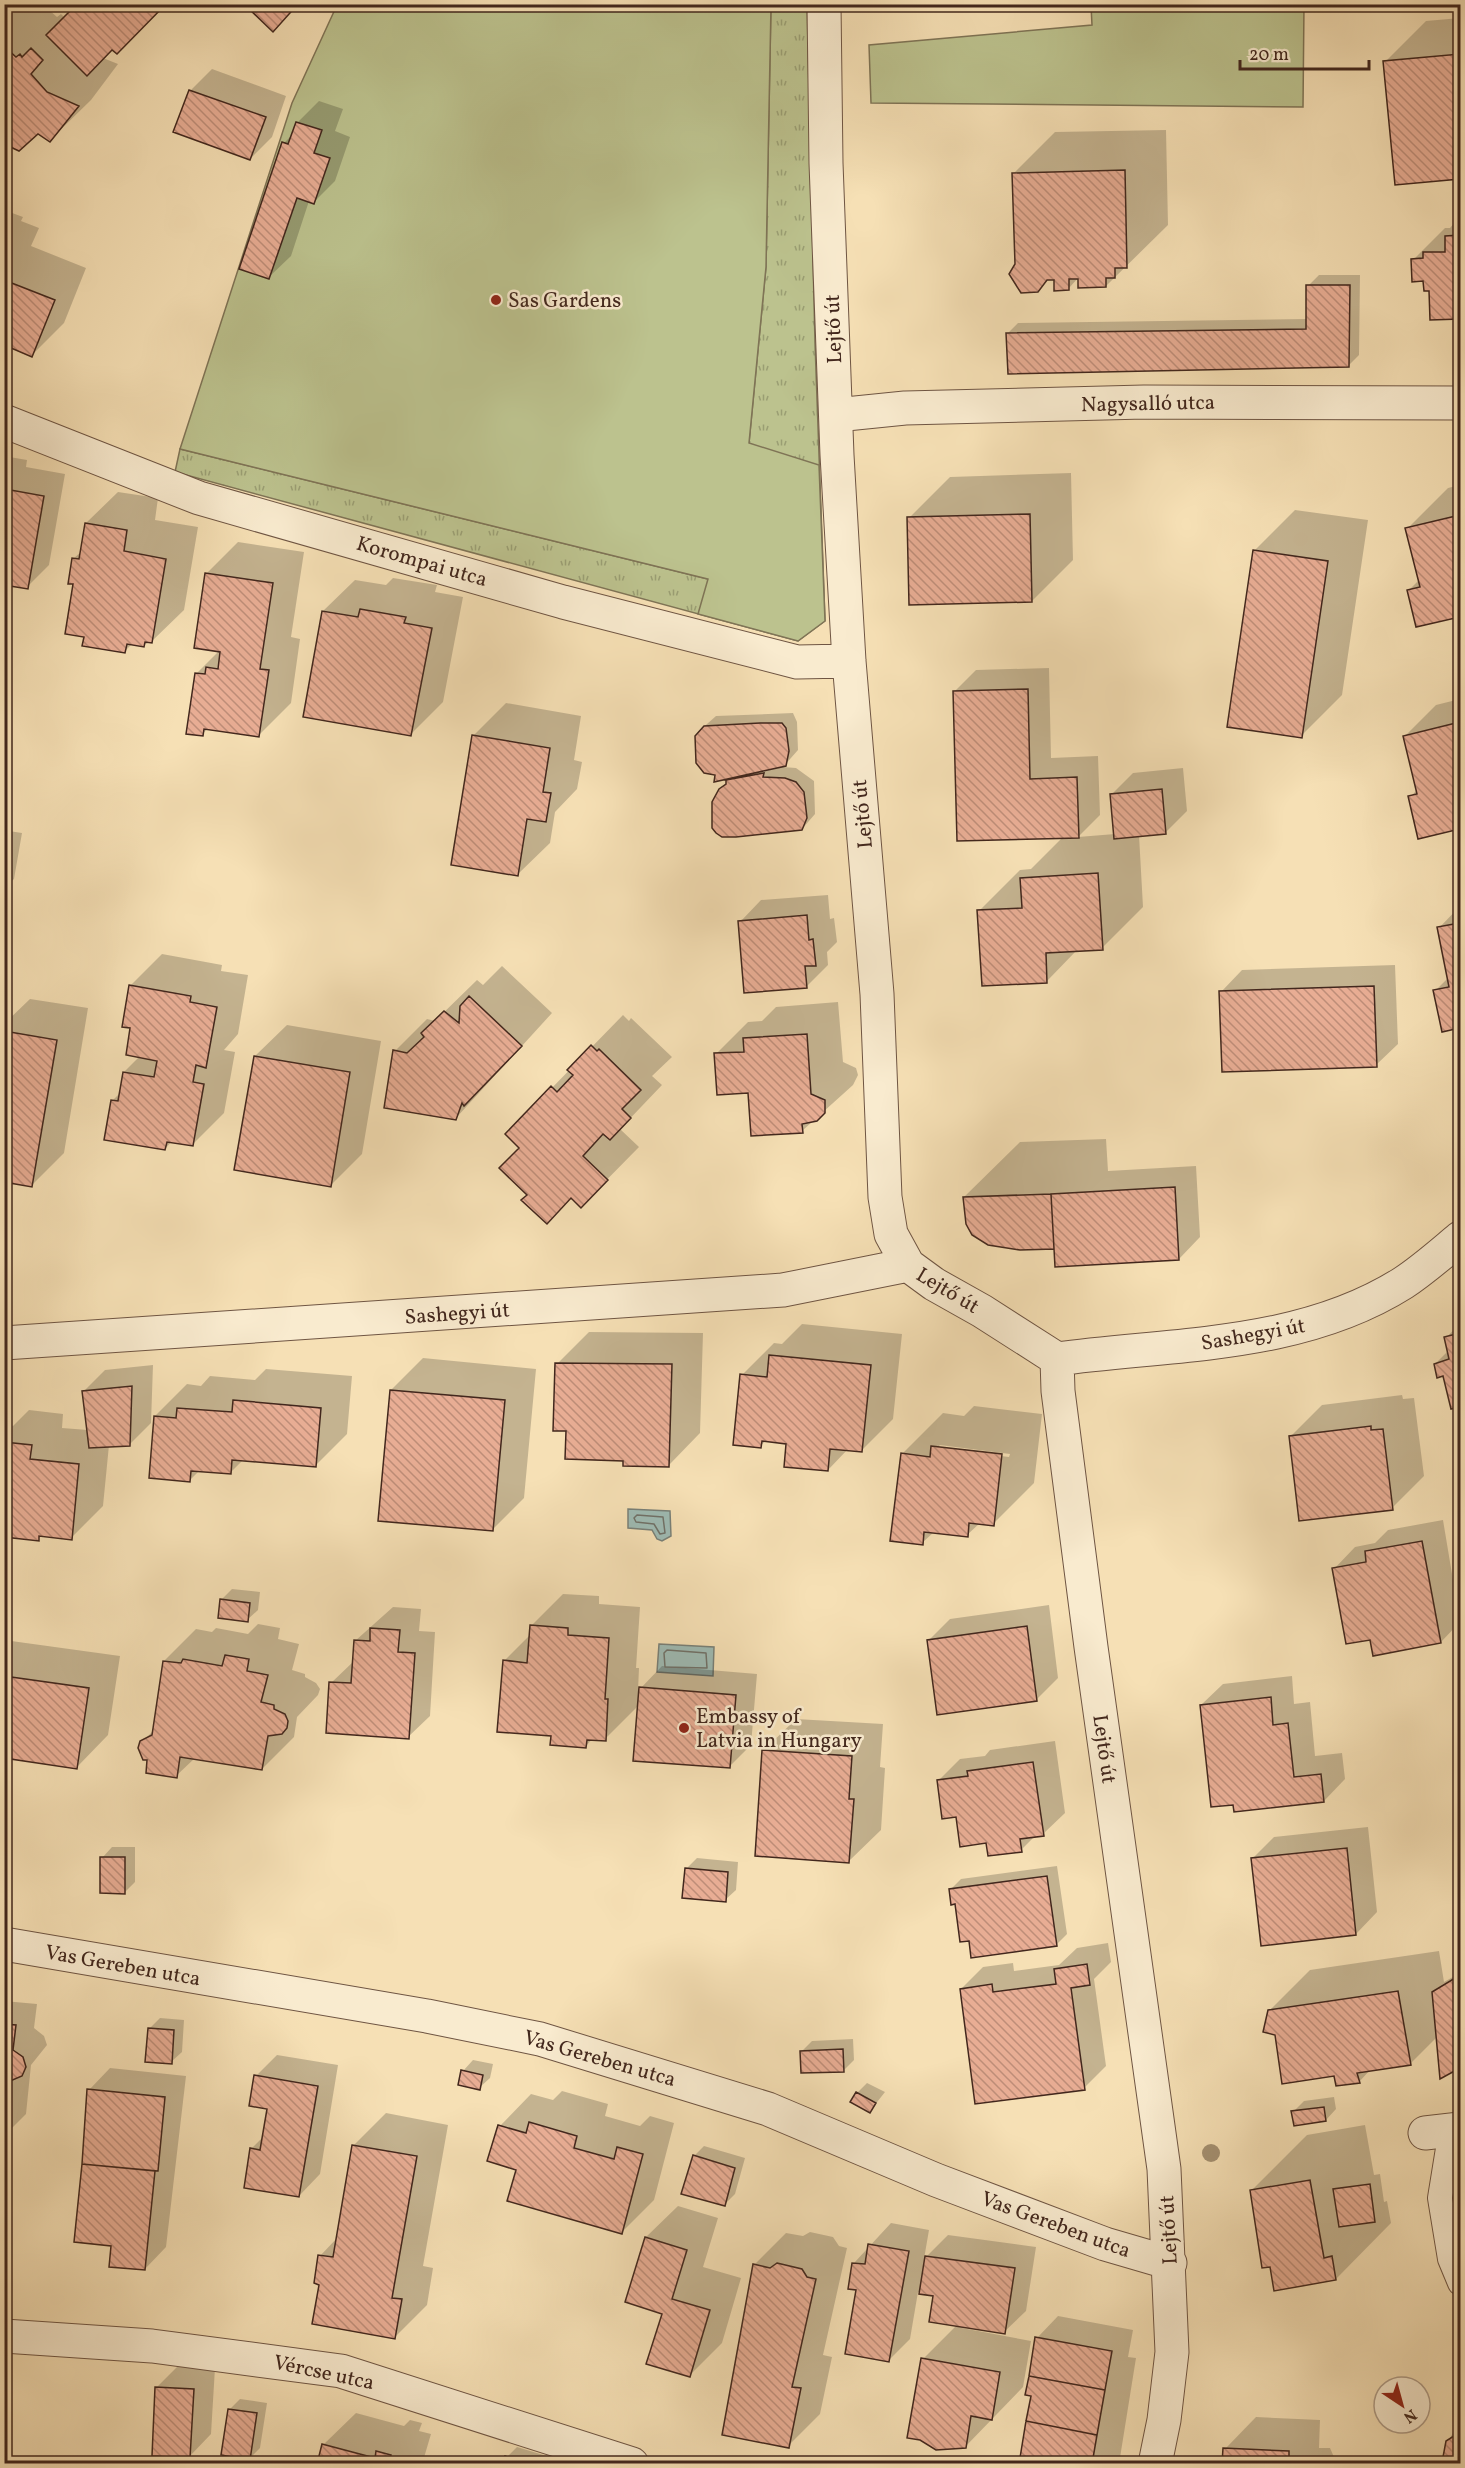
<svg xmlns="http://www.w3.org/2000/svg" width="1465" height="2468" viewBox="0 0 1465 2468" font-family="Vollkorn,serif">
	<defs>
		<pattern id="grass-tufts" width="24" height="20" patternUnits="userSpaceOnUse" patternTransform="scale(1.5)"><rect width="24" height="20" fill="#bcc28e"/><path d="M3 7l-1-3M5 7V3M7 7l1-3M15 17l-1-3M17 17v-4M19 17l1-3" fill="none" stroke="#9a9e73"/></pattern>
		<pattern id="building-back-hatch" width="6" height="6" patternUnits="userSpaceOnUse" patternTransform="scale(1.5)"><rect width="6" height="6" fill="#e8ad94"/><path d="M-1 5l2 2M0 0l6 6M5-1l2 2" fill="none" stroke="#be8d78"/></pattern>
	</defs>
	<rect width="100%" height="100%" fill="#f6e0b5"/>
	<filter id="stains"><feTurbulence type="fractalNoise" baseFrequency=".00333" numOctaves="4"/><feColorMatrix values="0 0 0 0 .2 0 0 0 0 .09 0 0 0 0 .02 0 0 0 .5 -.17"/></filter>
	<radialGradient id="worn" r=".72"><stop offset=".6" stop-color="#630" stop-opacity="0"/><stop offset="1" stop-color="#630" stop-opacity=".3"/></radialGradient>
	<path fill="url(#grass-tufts)" stroke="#7f7456" stroke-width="1.5" d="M771 5H807L815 343 825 621 798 641 175 472 180 449 708 579 749 443 766 267Z"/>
	<path fill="#bcc28e" stroke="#7f7456" stroke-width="1.5" d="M337 5H771L766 267 749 443 819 465 825 621 798 641 698 614 708 579 180 449 292 103Z
		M1091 5H1304L1303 107 871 103 869 45 1092 25Z"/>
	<path fill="#9ebbb4" stroke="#798078" stroke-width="1.5" d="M628 1509 670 1511 671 1536 662 1541 657 1539 652 1530 628 1528Z
		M659 1644 714 1647 713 1676 657 1672Z"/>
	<path fill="#0003" fill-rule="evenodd" d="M4 4H42L57 17 61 14 64 17 73 8 112 48 103 58 118 64 91 100 50 140 38 132 4 142Z
		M1460 18V177L1396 183 1385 62 1426 21Z
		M212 69 286 96 272 137 250 159 190 91Z
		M319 101 343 109 335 131 350 137 335 181 314 202 309 201 291 256 269 277 284 143 294 133 297 123Z
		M1166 130 1168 225 1106 286 1079 277 1069 288 1056 278 1049 279 1037 290 1016 264 1014 173 1055 132Z
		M4 210 23 217 21 221 39 228 31 246 86 268 64 323 32 355 4 344Z
		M1456 221H1460V318L1432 319 1430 290 1413 260 1445 228H1450Z
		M1319 275H1360L1359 355 1349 365 1008 333 1018 323 1308 319V286Z
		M4 456 27 460 26 467 65 474 49 565 27 587 4 583Z
		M1071 473 1073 560 1032 601 909 518 950 477Z
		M1460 485V615L1417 626 1408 591 1420 579 1407 529 1448 488Z
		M118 492 158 498 155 520 198 527 184 610 152 641 144 645 132 644 124 652 86 636 75 583 73 559 82 551 86 523Z
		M1295 510 1368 520 1342 695 1301 736 1254 551Z
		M238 542 304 552 291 637 300 639 291 703 259 735 209 728 202 734 197 673 220 650 206 574Z
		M393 578 437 585 435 592 463 597 443 702 411 734 323 611 355 580 386 585Z
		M1049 668 1051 758 1098 756 1100 815 1078 837 1115 834 1111 795 1133 773 1183 768 1187 811 1165 833 1139 835 1143 907 1102 948 1078 949 1047 981 979 911 1020 870 1031 869 1063 837 955 691 976 670Z
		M1460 699V827L1419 837 1410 797 1417 790 1404 737 1436 705Z
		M506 703 581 716 574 760 582 762 577 789 555 812 550 843 518 874 453 864 474 735Z
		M793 713 797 722 798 750 783 767 796 768 814 781 815 814 802 829 795 831 723 836 727 778 697 763 698 732 716 716Z
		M9 831 22 833 14 879 4 888V834Z
		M828 895 830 919 834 918 837 942 827 952 828 965 807 986 740 922 761 900Z
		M1460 906V1027L1443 1030 1435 991 1449 977 1439 928Z
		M162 954 222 965 221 971 248 975 238 1034 224 1050 235 1052 224 1113 192 1145 172 1141 165 1149 112 1101 121 1092 124 1072 140 1056 132 1027 130 986Z
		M1395 965 1398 1044 1376 1065 1221 992 1242 970Z
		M502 966 552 1013 456 1118 395 1051 427 1019 435 1021 477 980 483 985Z
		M30 999 88 1008 64 1153 32 1185 4 1180V1024Z
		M838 1002 843 1062 856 1068 858 1075 853 1085 802 1131 749 1092 716 1054 748 1022 762 1021 776 1007Z
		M623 1015 629 1021 631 1018 672 1057 652 1076 662 1085 620 1129 639 1147 581 1206 572 1197 529 1195 521 1148 507 1134Z
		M287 1025 381 1041 362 1154 330 1186 255 1056Z
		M1106 1139 1108 1171 1196 1166 1200 1237 1179 1259 1055 1245 1053 1248 964 1197 1020 1142Z
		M1460 1323V1405L1452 1408 1444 1374 1435 1364 1449 1350 1446 1338Z
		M802 1324 902 1334 893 1419 862 1450 848 1449 828 1470 788 1442 767 1440 760 1446 742 1375 774 1343 782 1344Z
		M589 1332 703 1333 700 1433 669 1465 625 1460 567 1429 557 1364Z
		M423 1358 536 1369 524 1498 492 1530 391 1390Z
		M153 1365 151 1423 129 1445H109L103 1506 71 1538 42 1535 38 1539 4 1536V1425L13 1426 29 1410 63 1414 62 1428 88 1430 84 1391 105 1370Z
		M266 1369 352 1376 347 1434 315 1466 243 1460 230 1473 200 1470 190 1480 155 1416 187 1384 201 1386 210 1376 255 1380Z
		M1402 1395 1403 1399 1414 1398 1424 1476 1392 1508 1290 1437 1322 1405Z
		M974 1406 1042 1414 1034 1483 993 1524 980 1523 967 1535 934 1532 922 1543 902 1454 943 1413 964 1416ZM940 1445 1010 1454 1009 1457 937 1448Z
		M1443 1520 1460 1622 1441 1642 1372 1638 1334 1569 1355 1547 1375 1543 1388 1530Z
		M232 1589 260 1592 258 1610 247 1620 221 1600Z
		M563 1594 599 1596V1604L640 1607 636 1668H639L638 1691 662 1666 757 1674 751 1745 729 1767 639 1705 605 1739 593 1738 586 1746 552 1734 504 1661 531 1634V1626Z
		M1049 1605 1058 1678 1037 1699 929 1640 950 1619Z
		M393 1607 421 1609 419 1631 435 1632 430 1716 408 1737 331 1683 354 1661 355 1641Z
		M258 1624 280 1628 278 1639 299 1644 292 1670 305 1674V1677L316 1683 320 1689 318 1695 297 1717 294 1737 262 1769 195 1758 176 1776 149 1759 142 1742 154 1730 164 1661 196 1629 212 1632 216 1628 248 1634Z
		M4 1640 120 1656 108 1735 77 1767 4 1757Z
		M1292 1676 1294 1704 1310 1702 1315 1756 1342 1753 1345 1779 1324 1801 1201 1705 1223 1684Z
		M796 1719 883 1724 880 1767 885 1768 881 1830 849 1861 764 1750Z
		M1055 1741 1065 1813 1043 1834 1036 1835 1021 1850 987 1842 957 1815 938 1781 960 1759 985 1756 990 1750Z
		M1368 1827 1377 1912 1356 1934 1252 1859 1274 1837Z
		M112 1847H135V1882L125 1892 102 1858Z
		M697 1858 738 1862 736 1890 725 1900 686 1869Z
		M1057 1866 1067 1934 1056 1945 970 1939 950 1890 961 1879Z
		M1108 1943 1111 1962 1094 1979 1106 2066 1084 2088 961 1989 983 1967 1013 1963 1014 1971 1059 1965 1077 1948Z
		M1439 1951 1444 1982 1460 1973V2066L1442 2077 1438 2036 1410 2064 1371 2069 1359 2082 1335 2074 1276 2034 1269 2011 1310 1970Z
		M4 2001 37 2004 34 2028 44 2036 47 2045 31 2065 26 2114 4 2136Z
		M160 2018 184 2020 182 2052 171 2062 149 2029Z
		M853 2039 854 2060 844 2070 802 2051 812 2041Z
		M277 2055 338 2065 320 2174 299 2196 251 2149 263 2137 268 2108 256 2076Z
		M473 2060 493 2064 490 2078 479 2088 463 2071Z
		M110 2068 186 2076 166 2247 145 2269 112 2245 76 2241 89 2090Z
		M867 2083 885 2092 870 2111 857 2093Z
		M562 2091 608 2104 605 2116 640 2126 650 2116 674 2123 654 2200 622 2232 518 2169 500 2126 531 2094 553 2100Z
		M1334 2097 1336 2109 1326 2120 1293 2112 1304 2101Z
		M386 2113 448 2125 423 2266 433 2268 427 2305 395 2337 321 2284 320 2256 338 2237 354 2145Z
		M1365 2125 1374 2175 1380 2174 1384 2202 1387 2201 1391 2223 1336 2279 1271 2265 1251 2191 1307 2135Z
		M704 2146 745 2158 735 2194 724 2205 694 2156Z
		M678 2206 718 2218 703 2267 741 2278 722 2343 690 2375 664 2313 646 2237Z
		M891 2223 929 2230 924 2259 948 2235 1036 2247 1026 2311 1004 2332 962 2326V2328L1031 2341 1023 2387 965 2447 923 2359 957 2325 935 2294 918 2292 910 2339 888 2361 858 2289 854 2263Z
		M810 2232 833 2237 839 2246 847 2248 823 2355 832 2357 820 2414 788 2446 754 2265 786 2233 803 2236Z
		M1058 2316 1133 2330 1128 2357 1136 2358 1119 2464H1018L1021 2460 1033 2395 1037 2338Z
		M178 2366 215 2368 211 2434 190 2456 156 2388Z
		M240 2399 267 2403 260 2448 250 2458 229 2410Z
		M4 2403H8L5 2464H4Z
		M356 2413 404 2426 410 2420 422 2423 419 2431 431 2434 423 2461 432 2464H318L324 2444Z
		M1256 2417 1320 2420 1319 2448H1330L1337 2464H1224L1225 2449Z
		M1460 2420V2464H1452L1453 2461 1446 2460 1444 2449Z
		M517 2447 550 2457 548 2464H505L507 2457Z"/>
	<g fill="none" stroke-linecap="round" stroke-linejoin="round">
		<path stroke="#707168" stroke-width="1.5" d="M637 1515 663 1517 665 1533 660 1534 654 1524 636 1522 634 1518Z
			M667 1650 706 1653 707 1668 665 1667 664 1653Z"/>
	</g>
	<path fill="url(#building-back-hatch)" stroke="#42271d" stroke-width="1.5" d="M67 4H166L117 54 112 50 87 76 46 35 72 9Z
		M244 4H298L273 32Z
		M4 46 16 57 20 54 22 57 31 48 43 60 31 74 47 92 79 106 50 142 38 134 19 151 4 144Z
		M1460 54V179L1395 185 1383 61Z
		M189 90 266 117 250 160 173 132Z
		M296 122 322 130 314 153 330 158 314 204 297 198 269 279 239 269 282 142 288 144Z
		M1125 170 1127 268H1115V278H1106V287L1078 288V279H1069V290L1054 291V280H1047L1038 292 1021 293 1009 274 1015 264 1012 173Z
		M1460 235V319L1430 320 1429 291H1424L1423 281 1412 282 1411 259 1423 258V252H1445V236Z
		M4 280 55 300 32 357 4 345Z
		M1306 285H1350L1349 367 1008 374 1006 333 1306 329Z
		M5 489 44 496 28 589 4 585Z
		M1030 514 1032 602 909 605 907 517Z
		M1460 515V617L1416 627 1407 590 1420 587 1405 528Z
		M85 523 127 530 124 551 166 559 152 643 145 642 144 647 127 644 125 653 82 646 84 637 65 634 73 584H68L72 558 79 559Z
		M1253 550 1328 561 1302 738 1227 727Z
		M205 573 273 583 260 669 269 670 259 737 204 729 203 736 186 734 195 673 205 674 206 667 218 669 220 652 194 648Z
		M360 609 406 617 404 623 432 628 411 736 303 717 322 611 358 617Z
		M1028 689 1030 779 1077 777 1079 838 957 841 953 691Z
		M1460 722V829L1418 839 1408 796 1417 794 1403 736Z
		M760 723H782L786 728 789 751 786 766 714 782 715 775 704 773 696 763 695 736 704 726Z
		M472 735 550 748 543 792 551 793 546 822 527 819 518 876 451 865Z
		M764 773 763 777 785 778 796 782 804 792 807 818 802 830 736 837H722L716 833 712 828V802L719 789 726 784V780Z
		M1162 789 1166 834 1114 839 1110 794Z
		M1098 873 1103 950 1046 953 1047 983 982 986 977 910 1022 908 1020 878Z
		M807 915 809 940 813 939 816 966H805L807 988 744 993 738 921Z
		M1460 923V1028L1442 1032 1433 990 1449 987 1437 927Z
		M129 985 191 996 190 1002 217 1007 206 1068 196 1065 193 1082 204 1084 193 1146 167 1142 165 1150 104 1140 111 1100 118 1101 123 1072 154 1077 157 1061 126 1055 130 1028 122 1027Z
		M1374 986 1377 1067 1222 1072 1219 991Z
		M469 996 522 1046 464 1106 462 1103 456 1120 384 1108 393 1050 407 1053 424 1037 421 1033 444 1011 459 1023 460 1006Z
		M4 1031 57 1040 32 1187 4 1182Z
		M807 1034 811 1094 825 1100V1113L817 1121 802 1124 803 1133 751 1136 748 1093 717 1095 714 1053 744 1052 743 1038Z
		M591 1045 597 1051 599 1049 641 1090 622 1109 631 1118 610 1140 603 1134 583 1156 608 1180 581 1208 571 1198 547 1224 521 1200 527 1195 499 1168 519 1148 505 1134 551 1086 557 1092 573 1075 567 1070Z
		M254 1056 350 1072 331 1187 234 1170Z
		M1175 1187 1179 1260 1055 1267 1051 1194Z
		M1051 1194 1054 1249 1020 1250 988 1245 972 1235 966 1224 963 1197Z
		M1460 1333V1407L1451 1409 1443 1376 1437 1378 1434 1364 1449 1359 1444 1337Z
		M769 1355 871 1365 862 1452 830 1449 828 1471 784 1467 786 1444 762 1441 761 1448 733 1445 740 1374 767 1377Z
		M555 1363 672 1364 669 1467 623 1466V1461L565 1459 566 1431H553Z
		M132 1386 130 1446 89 1448 82 1391Z
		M390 1390 505 1400 493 1531 378 1521Z
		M233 1400 321 1408 316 1467 232 1460 231 1474 191 1471 190 1482 149 1478 154 1416 176 1418 177 1408 232 1412Z
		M1371 1426V1430L1383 1429 1393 1510 1299 1521 1289 1436Z
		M4 1442 32 1445 30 1459 79 1464 72 1540 39 1536V1541L4 1537Z
		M931 1446 1002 1454 994 1526 969 1523 968 1537 924 1532 923 1545 890 1541 901 1453 930 1457Z
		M1422 1541 1441 1643 1373 1656 1370 1640 1346 1644 1332 1568 1366 1562 1365 1551Z
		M220 1599 250 1603 248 1622 218 1618Z
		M530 1625 568 1628V1635L609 1638 605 1699H608L606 1741 587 1740 586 1748 550 1745 551 1736 497 1732 503 1660 527 1663Z
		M1027 1626 1037 1701 937 1715 927 1640Z
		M370 1628 400 1630 398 1652 415 1653 409 1739 326 1733 329 1682 351 1683 354 1640 370 1641Z
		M225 1655 249 1659 247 1671 268 1675 261 1702 274 1705V1709L285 1714 288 1721 287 1728 282 1734 268 1736 262 1770 180 1757 177 1778 146 1773 147 1760H143L138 1748 140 1741 152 1735 163 1661 181 1663 183 1659 222 1666Z
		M4 1676 89 1688 77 1769 4 1758Z
		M639 1687 736 1695 730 1768 633 1761Z
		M1271 1697 1273 1725 1288 1723 1294 1777 1321 1774 1324 1802 1234 1812 1233 1805 1211 1807 1200 1705Z
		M762 1750 852 1756 849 1799H854L849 1863 755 1856Z
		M1033 1762 1044 1836 1020 1839 1022 1852 988 1856 986 1843 960 1847 956 1817 942 1819 937 1780 968 1776 967 1771Z
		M1347 1848 1356 1935 1261 1946 1251 1858Z
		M100 1857H125V1894L100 1893Z
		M685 1868 728 1872 726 1902 682 1898Z
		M1047 1876 1057 1946 971 1958 969 1941 960 1942 955 1904 951 1905 949 1889Z
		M1087 1964 1090 1985 1071 1988 1085 2090 975 2104 960 1989 992 1984 993 1992 1056 1984 1054 1969Z
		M1460 1975V2068L1440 2079 1432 1992Z
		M1398 1991 1411 2065 1357 2073 1360 2083 1336 2086 1334 2076 1282 2084 1275 2035 1263 2032 1268 2010Z
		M4 2024 16 2025 13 2050 23 2057 26 2067 22 2076 10 2081 5 2137Z
		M148 2028 174 2030 172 2064 145 2062Z
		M843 2049 844 2072 801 2073 800 2051Z
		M461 2070 483 2075 480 2090 458 2085Z
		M254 2075 318 2086 299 2197 244 2188 250 2148 260 2150 267 2109 249 2106Z
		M87 2089 165 2097 158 2171 82 2164Z
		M856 2092 876 2103 870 2113 850 2102Z
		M1324 2107 1326 2121 1294 2126 1291 2111Z
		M529 2122 577 2136 574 2148 614 2159 617 2147 643 2154 622 2234 507 2201 516 2170 487 2161 498 2125 526 2133Z
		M352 2145 417 2156 392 2298 402 2299 395 2339 312 2324 319 2285 314 2283 318 2255 333 2257Z
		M693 2155 735 2168 725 2206 681 2194Z
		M82 2164 155 2171 145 2270 109 2267 111 2246 74 2242Z
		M1310 2180 1324 2258 1332 2256 1336 2280 1274 2291 1270 2267 1262 2268 1250 2190Z
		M1370 2184 1375 2222 1339 2227 1333 2189Z
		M645 2237 687 2250 672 2299 710 2310 690 2377 646 2364 662 2314 625 2302Z
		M868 2244 909 2251 889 2362 845 2354 856 2290 848 2289 852 2263 865 2264Z
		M925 2256 1015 2268 1005 2334 929 2322 933 2296 919 2294Z
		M777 2263 802 2269 807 2277 816 2279 792 2387 801 2388 789 2448 722 2435 753 2264 770 2268Z
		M1035 2337 1112 2351 1105 2390 1029 2376Z
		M921 2358 1000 2372 992 2420 971 2416 966 2448 936 2450 920 2440 907 2438Z
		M1029 2376 1105 2390 1097 2435 1026 2421 1031 2396 1025 2395Z
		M155 2387 194 2389 190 2458 152 2456Z
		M228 2409 257 2413 250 2460 221 2455Z
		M1026 2421 1097 2435 1092 2464H1019Z
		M1455 2424H1460V2464H1451L1443 2457 1446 2441 1454 2436Z
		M322 2444 375 2458 376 2451 391 2455 388 2463 391 2464H317Z
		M1223 2448 1289 2451V2464H1222Z
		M505 2456 529 2464H503Z"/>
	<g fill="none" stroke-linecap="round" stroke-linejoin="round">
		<defs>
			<path id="lane" d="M1451 2130 1440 2198 1450 2259 1460 2283"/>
			<path id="street" d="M824 4 826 163 837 455 849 661 877 994 885 1197 891 1234 908 1265 934 1284 982 1311 1057 1359
				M836 415 905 408 1144 402 1460 403
				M4 421 199 498 563 602 797 662 849 661
				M4 1343 783 1290 908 1265
				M1057 1359 1058 1391 1091 1647 1164 2169 1172 2352 1164 2420 1155 2464
				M1057 1359C1174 1343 1300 1348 1403 1283 1423 1270 1442 1253 1460 1238
				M4 1944 427 2016 540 2039 768 2109 936 2180 1105 2244 1170 2263
				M1425 2133 1460 2129
				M4 2336 152 2346 341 2371 632 2464"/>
		</defs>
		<use href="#lane" stroke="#6f5543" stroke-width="26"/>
		<use href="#street" stroke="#6f5543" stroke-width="35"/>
		<use href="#lane" stroke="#f9ebcf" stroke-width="24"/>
		<use href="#street" stroke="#f9ebcf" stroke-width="33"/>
	</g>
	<circle fill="#a49071" cx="1211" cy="2153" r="9"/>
	<g fill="#8f2418" stroke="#f9ebcf" stroke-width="2">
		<circle cx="496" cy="300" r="6"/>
		<circle cx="684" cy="1728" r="6"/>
	</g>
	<g text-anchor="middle" stroke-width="5" stroke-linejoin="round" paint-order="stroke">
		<g font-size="21" fill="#42271d" stroke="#f9ebcf" text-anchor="start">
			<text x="508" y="307">Sas Gardens</text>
			<text x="696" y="1723">Embassy of<tspan x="696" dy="24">Latvia in Hungary</tspan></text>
		</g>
		<g font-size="21" fill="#42271d" stroke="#f9ebcf">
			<text transform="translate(833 329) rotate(-92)" y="7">Lejtő út</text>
			<text transform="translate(1148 403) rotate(-1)" y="7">Nagysalló utca</text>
			<text transform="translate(422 561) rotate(16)" y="7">Korompai utca</text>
			<text transform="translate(862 814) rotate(-95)" y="7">Lejtő út</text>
			<text transform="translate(948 1290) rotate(31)" y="7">Lejtő út</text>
			<text transform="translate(457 1313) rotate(-4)" y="7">Sashegyi út</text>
			<text transform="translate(1253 1334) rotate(-10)" y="7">Sashegyi út</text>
			<text transform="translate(1105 1749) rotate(82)" y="7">Lejtő út</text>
			<text transform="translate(123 1965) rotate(10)" y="7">Vas Gereben utca</text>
			<text transform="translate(600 2058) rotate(16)" y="7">Vas Gereben utca</text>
			<text transform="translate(1056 2224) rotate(20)" y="7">Vas Gereben utca</text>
			<text transform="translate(1168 2230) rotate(-93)" y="7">Lejtő út</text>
			<text transform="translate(324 2372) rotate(12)" y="7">Vércse utca</text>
		</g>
	</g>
	<rect width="1465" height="2468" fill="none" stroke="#f6e0b5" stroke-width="24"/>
	<rect x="6" y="6" width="1453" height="2456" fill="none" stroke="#42271d" stroke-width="3"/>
	<rect x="12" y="12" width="1441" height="2444" fill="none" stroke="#42271d" stroke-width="1.5"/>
	<g transform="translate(1402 2405) rotate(144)"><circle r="28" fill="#f9ebcf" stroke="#b09d88" stroke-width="1.5"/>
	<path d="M0-4.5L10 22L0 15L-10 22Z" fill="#8f2418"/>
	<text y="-9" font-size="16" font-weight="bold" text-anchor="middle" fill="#42271d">N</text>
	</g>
	<path d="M1240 60v9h129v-9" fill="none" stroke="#42271d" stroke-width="3"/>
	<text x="1249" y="60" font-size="18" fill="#42271d" stroke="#f9ebcf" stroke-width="4.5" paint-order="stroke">20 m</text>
	<rect width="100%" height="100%" filter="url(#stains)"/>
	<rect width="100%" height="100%" fill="url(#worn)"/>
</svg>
